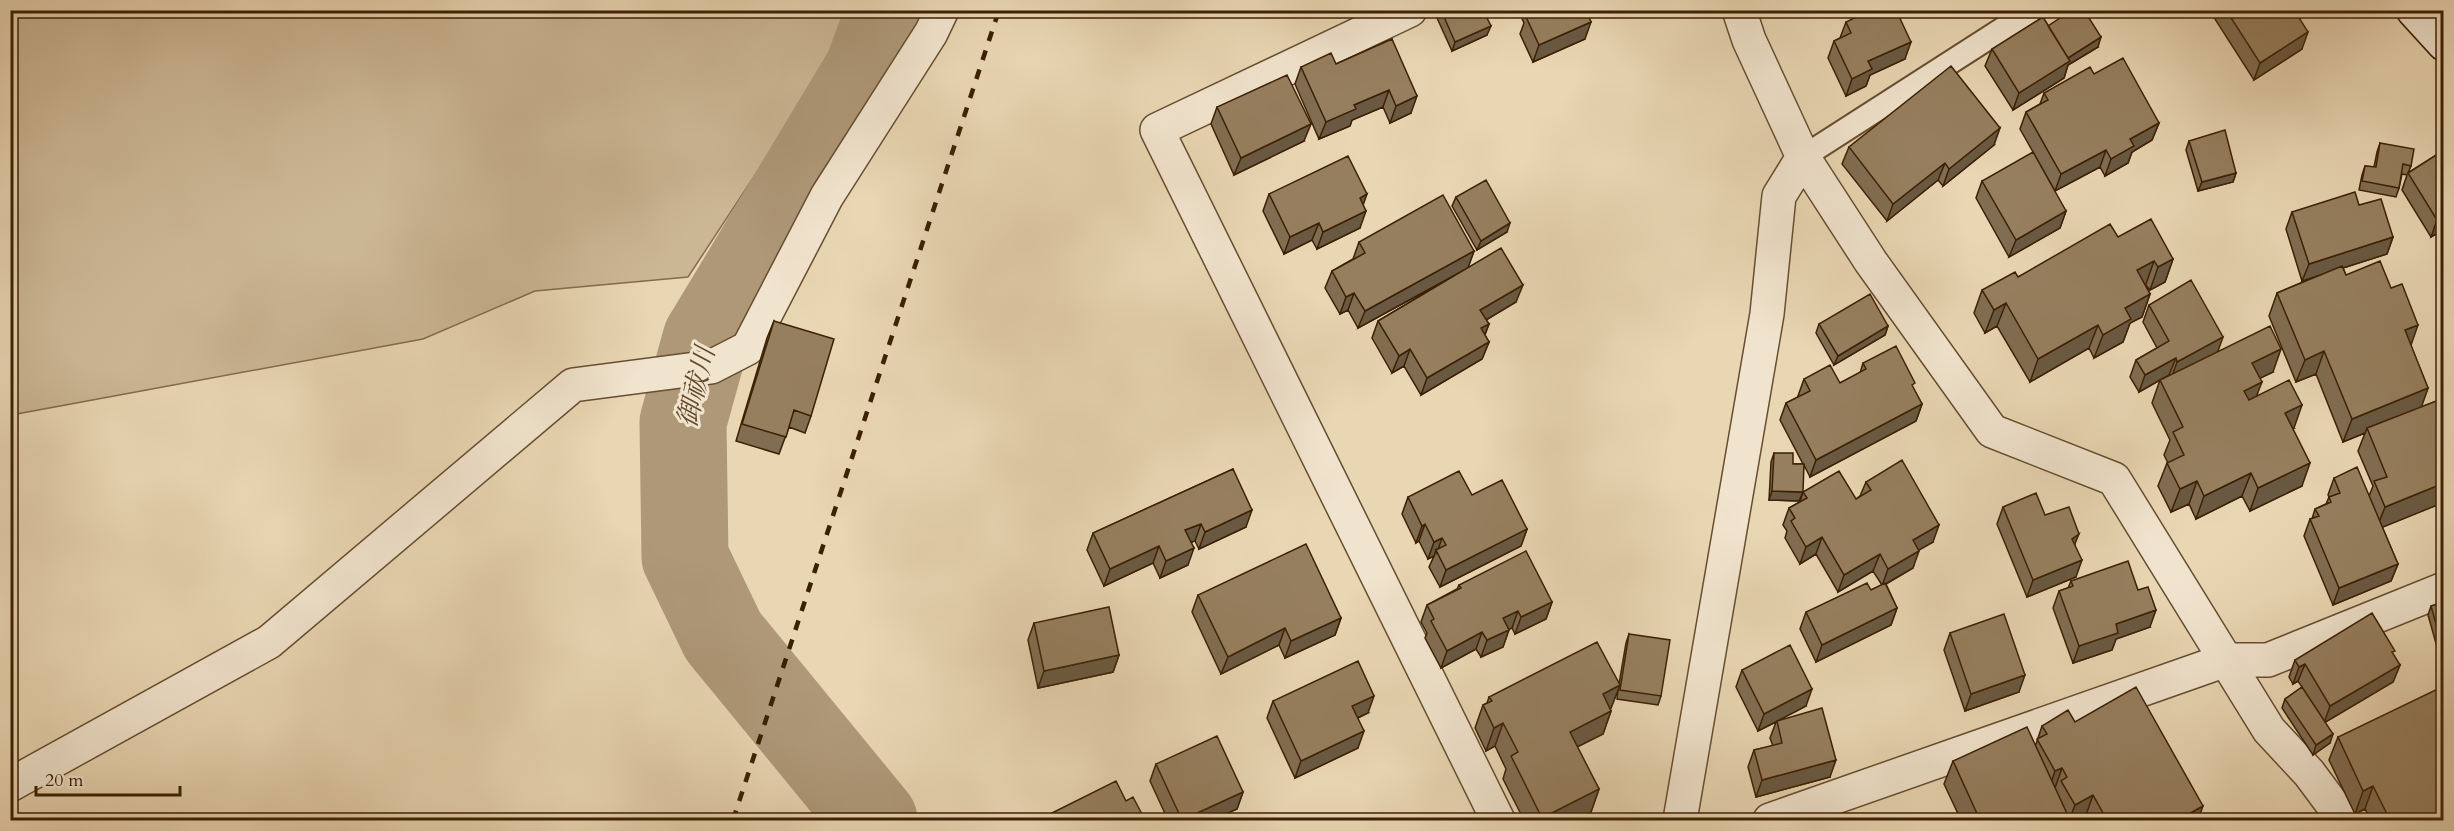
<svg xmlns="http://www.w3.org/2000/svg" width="2454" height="831" viewBox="0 0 2454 831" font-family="Cardo,'Noto Serif JP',serif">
	<rect width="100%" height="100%" fill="#e9d6b3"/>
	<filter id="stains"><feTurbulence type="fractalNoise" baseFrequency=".00333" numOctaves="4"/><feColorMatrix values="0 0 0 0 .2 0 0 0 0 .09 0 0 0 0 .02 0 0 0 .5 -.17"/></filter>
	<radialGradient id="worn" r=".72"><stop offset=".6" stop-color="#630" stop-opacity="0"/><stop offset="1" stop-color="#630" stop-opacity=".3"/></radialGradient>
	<path fill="#ccb795" stroke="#846c4c" stroke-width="1.5" d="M11 10H863V11L688 277 535 291 423 339 11 415Z"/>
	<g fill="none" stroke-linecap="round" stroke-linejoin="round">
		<path stroke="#ae9878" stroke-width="87" d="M874 820 723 636 685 557 683 422 706 339 868 70 890 10"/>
		<defs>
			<path id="lane" d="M1803 157 2032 10"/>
			<path id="street" d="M1410 10 1157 130 1498 820
				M1739 10 1749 40 1803 157 1871 262 1992 431 2114 479 2269 730 2309 773 2344 820
				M10 785 269 642 573 385 711 367 748 348 827 196 931 33 942 10
				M1680 820 1767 314 1779 196 1803 157
				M1770 820 2226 660H2268L2444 589"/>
			<path id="secondary" d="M2413 10 2444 44"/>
		</defs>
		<use href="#lane" stroke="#674e30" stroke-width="26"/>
		<use href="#street" stroke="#674e30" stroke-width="36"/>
		<use href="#secondary" stroke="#3c2004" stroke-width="36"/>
		<use href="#lane" stroke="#f1e4ce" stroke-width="22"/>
		<use href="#street" stroke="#f1e4ce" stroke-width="33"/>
		<use href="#secondary" stroke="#f1e4ce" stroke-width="33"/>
		<path stroke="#3c2004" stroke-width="4.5" stroke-dasharray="10 10" stroke-linecap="butt" d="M733 820 999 10"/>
	</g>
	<path fill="#816d52" stroke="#3c2004" stroke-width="1.5" d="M1439 10H1483L1487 35 1452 51 1437 18Z
		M1518 10H1586L1585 39 1533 62 1520 34 1524 23Z
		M2215 10H2303L2300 19 2302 49 2254 80 2213 16Z
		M1846 22 1905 59 1870 75 1866 86 1846 96 1828 58 1834 41 1840 38Z
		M2048 26 2098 47 2068 65 2064 78 2013 110 1985 66 1992 49Z
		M1392 39 1411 113 1390 123 1383 107 1352 120 1350 126 1319 139 1295 84 1301 67 1336 64Z
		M2094 74 2159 123 2152 140 2132 152 2128 163 2105 176 2100 167 2055 191 2020 129 2026 112 2040 104 2044 93Z
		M1217 107 1304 141 1234 175 1211 124Z
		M2189 141 2236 173 2233 182 2198 191 2186 150Z
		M2380 143 2411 166 2408 173 2444 150V229L2431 237 2402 190 2407 175 2402 174 2399 188 2396 197 2359 190 2362 175 2365 166 2374 167 2377 152Z
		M1994 145 1943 186 1938 180 1887 221 1842 164 1849 147Z
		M1982 181 2066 211 2060 228 2009 257 1976 198Z
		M1269 194 1363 205 1360 228 1317 249 1312 240 1284 254 1263 211Z
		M1456 197 1507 232 1477 250 1452 206Z
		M2359 205 2393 237 2387 254 2343 268 2346 275 2411 346 2428 388 2421 407 2444 398V507L2442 503 2382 527 2398 564 2391 581 2333 605 2304 536 2310 519H2312L2315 509 2326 504 2329 497 2328 495 2334 478 2369 496 2373 486 2358 451 2365 433 2343 442 2316 374 2296 382 2269 316 2277 293 2310 279 2302 281 2286 229 2292 212Z
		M2118 237 2173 259 2165 282 2150 290 2145 284 2150 294 2142 317 2130 323 2123 342 2094 358 2089 348 2030 382 1997 326 1985 333 1974 313 1982 290 2018 277Z
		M1359 242 1474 251 1468 267 1516 302 1486 320 1489 324 1485 335 1489 342 1482 359 1421 395 1404 366 1392 373 1372 338 1378 321 1455 275 1358 328 1348 310 1340 314 1325 288 1332 271 1353 259Z
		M2149 305 2217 352 2273 372 2260 378 2257 396 2294 428H2293L2302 486 2250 511 2242 496 2196 519 2189 504 2171 512 2158 486 2167 463H2168L2164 455 2170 440 2152 403 2160 380 2139 392 2130 377 2136 360 2157 348 2143 322Z
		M774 321 811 416 805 433 789 427 779 454 736 441 767 338Z
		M1819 324 1888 326 1885 335 1834 365 1816 333Z
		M1863 363 1913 388 1922 404 1916 421 1810 477 1804 465 1799 501 1769 500 1771 462 1774 453 1793 464H1803L1780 420 1786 403 1798 397V396L1804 379 1840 383 1860 373Z
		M1233 469 1246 527 1199 549 1195 541 1191 542 1188 565 1160 578 1153 563 1104 586 1087 550 1093 533Z
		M1866 482 1933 542 1918 550 1913 568 1886 584 1897 608 1891 625 1816 662 1800 629 1806 612 1871 590 1882 585 1873 571 1838 592 1816 554 1800 564 1785 538 1787 531 1783 525 1789 508 1800 502 1803 492 1856 499 1860 496Z
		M1472 495 1527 529 1521 546 1440 587 1429 567 1434 556 1428 559 1419 541 1416 543 1402 514 1408 497Z
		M2003 507 2045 515 2075 545 2076 577 2027 597 1997 524Z
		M2071 581 2150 627 2116 639 2112 650 2073 663 2053 608 2059 591 2068 588Z
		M1459 585 1552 602 1546 619 1515 634 1512 628 1509 629 1503 647 1481 657 1476 649 1441 668 1425 638 1427 633 1421 622 1427 605 1457 589Z
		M1198 595 1341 618 1335 635 1285 658 1279 645 1221 674 1192 612Z
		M2444 602V652L2439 654 2428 615 2431 606Z
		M1034 623 1119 655 1113 672 1038 688 1028 640Z
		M1950 633 2019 692 1965 711 1944 650Z
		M1629 634 1661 696 1658 705 1617 699 1618 690 1611 708 1610 709 1611 711 1603 734 1577 747 1599 789 1591 812 1574 820H1524L1503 779 1506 769 1495 746 1486 751 1475 728 1483 705 1487 703 1489 697 1619 684 1626 643Z
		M2393 655 2400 665 2393 682 2325 722 2330 743 2313 755 2282 708 2285 699 2302 687 2298 681 2293 684 2289 677 2295 660Z
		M1742 670 1806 706 1779 720 1830 777 1756 797 1748 767 1754 750 1773 746 1770 738 1776 722 1758 731 1736 687Z
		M1273 701 1368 713 1358 718V748L1295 778 1267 718Z
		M2075 722 2198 820H2086L2085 818 2080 820H1961L1944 784 1953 761 2036 744 2042 726Z
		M2338 737 2444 820H2371L2365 809 2355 814 2329 760Z
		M1156 764 1243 792 1237 809 1212 820H1168L1150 781Z"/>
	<path fill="#695942" stroke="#3c2004" stroke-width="1.5" d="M2300 10H2303L2298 25 2296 13Z
		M1591 22 1585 39 1533 62 1539 45Z
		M1491 26 1487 35 1452 51 1455 42Z
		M2308 32 2302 49 2254 80 2260 63Z
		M2101 37 2098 47 2068 65 2064 78 2013 110 2019 93 2068 58Z
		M1911 42 1905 59 1870 75 1866 86 1846 96 1852 79 1868 61Z
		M1389 90 1383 107 1352 120 1350 126 1319 139 1326 122 1354 105Z
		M1417 96 1411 113 1390 123 1396 106Z
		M2159 123 2152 140 2132 152 2128 163 2105 176 2111 159 2130 139Z
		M1311 124 1304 141 1234 175 1241 158Z
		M2000 128 1994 145 1943 186 1949 169Z
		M2106 150 2100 167 2055 191 2061 174Z
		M1945 163 1938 180 1887 221 1893 204Z
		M2236 173 2233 182 2198 191 2202 182Z
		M1367 194 1361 211 1360 198Z
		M1366 211 1360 228 1317 249 1323 232Z
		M2066 211 2060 228 2009 257 2016 240Z
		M2444 216V229L2431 237 2437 220Z
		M1319 223 1312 240 1284 254 1290 237Z
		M1510 223 1507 232 1477 250 1481 241Z
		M2393 237 2387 254 2302 281 2309 264Z
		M1474 251 1468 268 1358 328 1365 311Z
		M2173 259 2165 282 2150 290 2158 267Z
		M2154 261 2146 284 2129 293 2137 270Z
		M1523 285 1516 302 1474 327 1480 310Z
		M1354 293 1348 310 1340 314 1346 297Z
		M2150 294 2142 317 2130 323 2123 342 2094 358 2103 335 2125 308Z
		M2006 303 1997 326 1985 333 1994 310Z
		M1489 324 1482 341 1481 328Z
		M2098 325 2089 348 2030 382 2038 359Z
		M2418 325 2410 348 2405 330Z
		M1888 326 1885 335 1834 365 1838 356Z
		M2223 337 2217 354 2171 379 2177 362Z
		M1489 342 1482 359 1421 395 1427 378Z
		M1410 349 1404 366 1392 373 1399 356Z
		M2281 349 2273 372 2244 386 2252 363Z
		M2324 351 2316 374 2296 382 2305 360Z
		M2176 358 2169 375 2139 392 2145 375Z
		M2262 382 2253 405 2236 414 2244 391Z
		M2428 388 2420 411 2367 428 2365 433 2343 442 2352 419Z
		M1922 404 1916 421 1810 477 1816 460Z
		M2302 405 2294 428 2277 436 2285 413Z
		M2310 463 2302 486 2250 511 2258 488Z
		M2251 473 2242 496 2196 519 2204 496Z
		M2197 481 2189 504 2171 512 2180 489Z
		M2444 483V500L2442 503 2376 530 2385 507Z
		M1772 491 1803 492 1799 501 1769 500Z
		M1252 510 1246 527 1199 549 1205 532Z
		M1201 524 1195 541 1179 547 1185 530Z
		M1425 524 1419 541 1416 543 1422 526Z
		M1939 525 1933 542 1907 557 1913 540Z
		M1527 529 1521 546 1440 587 1446 570Z
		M2079 534 2072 551V539Z
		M1822 537 1816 554 1800 564 1806 547Z
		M1442 538 1437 553 1436 550 1434 556 1428 559 1434 542Z
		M1159 546 1153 563 1104 586 1110 569Z
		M1194 548 1188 565 1160 578 1166 561Z
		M1919 551 1913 568 1882 586 1888 569Z
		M1880 554 1873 571 1838 592 1844 575Z
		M2082 560 2076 577 2027 597 2033 580Z
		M2398 564 2391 581 2333 605 2339 588Z
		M1552 602 1546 619 1515 634 1521 617Z
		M1897 608 1891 625 1816 662 1822 645Z
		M2156 610 2150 627 2116 639 2112 650 2073 663 2079 646 2116 624Z
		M1518 611 1512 628 1497 635 1503 618Z
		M1341 618 1335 635 1285 658 1291 641Z
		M1285 628 1279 645 1221 674 1228 657Z
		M1509 630 1503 647 1481 657 1487 640Z
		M1482 632 1476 649 1441 668 1447 651Z
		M2444 644V652L2439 654 2442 645Z
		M1119 655 1113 672 1038 688 1044 671Z
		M2305 664 2298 681 2293 684 2299 667Z
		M2400 665 2393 682 2324 723 2330 706Z
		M2025 675 2019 692 1965 711 1971 694Z
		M1620 685 1611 708 1594 717 1603 694Z
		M1812 689 1806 706 1758 731 1764 714Z
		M1374 696 1368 713 1346 723 1352 706Z
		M1611 711 1603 734 1561 755 1570 732Z
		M1503 723 1495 746 1486 751 1494 728Z
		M1364 731 1358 748 1295 778 1301 761Z
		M2333 734 2330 743 2313 755 2316 745Z
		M1836 760 1830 777 1756 797 1762 780Z
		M2062 768 2054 791 2047 794 2055 771Z
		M2373 786 2365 809 2355 814 2363 791Z
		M1599 789 1591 812 1574 820H1541L1542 818Z
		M1243 792 1237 809 1212 820H1182Z
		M2093 795 2085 818 2080 820H2069L2075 805Z
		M2203 806 2198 820H2178Z"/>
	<path fill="#967f5f" stroke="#3c2004" stroke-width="1.5" d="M1441 10H1483L1491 26 1455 42Z
		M1532 10H1586L1591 22 1539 45 1526 17 1533 14Z
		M1870 10H1896L1911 42 1868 61 1872 69 1852 79 1834 41 1851 33 1846 22Z
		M2072 10H2084L2101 37 2068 58 2048 26Z
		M2226 10H2300L2296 13 2308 32 2260 63Z
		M2043 17 2070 61 2019 93 1992 49Z
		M1392 39 1417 96 1396 106 1389 90 1354 105 1356 109 1326 122 1301 67 1331 53 1336 64Z
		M2123 58 2159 123 2130 139 2134 146 2111 159 2106 150 2061 174 2026 112 2048 100 2044 93 2090 67 2094 74Z
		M1951 66 2000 128 1949 169 1945 163 1893 204 1849 147Z
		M1287 75 1311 124 1241 158 1217 107Z
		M2225 130 2236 173 2202 182 2189 141Z
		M2380 143 2414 149 2411 166 2403 164 2399 188 2362 181 2365 166 2376 167Z
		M2444 150V216L2437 220 2408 173Z
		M2033 152 2066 211 2016 240 1982 181Z
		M1348 156 1367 194 1360 198 1366 211 1323 232 1319 223 1290 237 1269 194Z
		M1486 180 1510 223 1481 241 1456 197Z
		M2355 192 2359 205 2381 199 2393 237 2309 264 2292 212Z
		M1443 195 1474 251 1365 311 1354 293 1346 297 1332 271 1365 253 1359 242Z
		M2151 219 2173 259 2158 267 2154 261 2137 270 2150 294 2125 308 2131 319 2103 335 2098 325 2038 359 2006 303 1994 310 1982 290 2015 272 2018 277 2110 224 2118 237Z
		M1501 248 1523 285 1480 310 1489 324 1481 328 1489 342 1427 378 1410 349 1399 356 1378 321Z
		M2380 261 2391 288 2402 284 2418 325 2405 330 2428 388 2352 419 2324 351 2305 360 2277 293 2342 266 2346 275Z
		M2191 280 2223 337 2177 362 2176 358 2145 375 2136 360 2169 341 2149 305Z
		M1870 294 1888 326 1838 356 1819 324Z
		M774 321 834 339 811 416 794 410 786 437 742 424Z
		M2270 326 2281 349 2252 363 2262 382 2244 391 2249 400 2289 380 2302 405 2285 413 2310 463 2258 488 2251 473 2204 496 2197 481 2180 489 2167 463 2184 455 2173 432 2183 427 2160 380Z
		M1896 346 1915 383 1912 385 1922 404 1816 460 1786 403 1810 391 1804 379 1830 365 1840 383 1866 369 1863 363Z
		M2444 398V483L2385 507 2374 481 2387 477 2367 428Z
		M1774 453H1793V464H1804L1803 492 1772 491Z
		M1902 460 1939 525 1913 540 1919 551 1888 569 1880 554 1844 575 1822 537 1806 547 1791 521 1795 518 1789 508 1807 498 1803 492 1839 471 1856 499 1871 490 1866 482Z
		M2357 467 2398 564 2339 588 2310 519 2319 516 2315 509 2331 502 2329 497 2340 493 2334 478Z
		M1233 469 1252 510 1205 532 1201 524 1185 530 1194 548 1166 561 1159 546 1110 569 1093 533Z
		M1459 471 1472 495 1502 480 1527 529 1446 570 1436 550 1446 545 1442 538 1434 542 1425 524 1422 526 1408 497Z
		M2036 493 2045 515 2069 507 2079 534 2072 539 2082 560 2033 580 2003 507Z
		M1306 544 1341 618 1291 641 1285 628 1228 657 1198 595Z
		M1526 551 1552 602 1521 617 1518 611 1503 618 1509 630 1487 640 1482 632 1447 651 1431 621 1434 619 1427 605 1461 588 1459 585Z
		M2128 561 2138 590 2148 587 2156 610 2116 624 2118 633 2079 646 2059 591 2073 586 2071 581Z
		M1867 583 1871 590 1885 583 1897 608 1822 645 1806 612Z
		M2444 602V644L2442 645 2431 606Z
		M1109 607 1119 655 1044 671 1034 623Z
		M2372 613 2395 651 2392 652 2400 665 2330 706 2305 664 2299 667 2295 660Z
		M2004 614 2025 675 1971 694 1950 633Z
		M1629 634 1670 640 1661 696 1620 690Z
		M1597 642 1620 685 1603 694 1611 711 1570 732 1599 789 1542 818 1511 756 1518 752 1503 723 1494 728 1483 705 1492 701 1489 697Z
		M1790 645 1812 689 1764 714 1742 670Z
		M1358 661 1374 696 1352 706 1364 731 1301 761 1273 701Z
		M2444 686V820H2390L2373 786 2363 791 2338 737Z
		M2136 687 2203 806 2178 820H2090L2103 813 2093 795 2075 805 2061 781 2067 777 2062 768 2055 771 2037 739 2047 734 2042 726 2068 710 2075 722Z
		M2302 687 2333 734 2316 745 2285 699Z
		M1822 708 1836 760 1762 780 1754 750 1782 743 1777 721Z
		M2027 727 2070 820H1980L1953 761Z
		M1217 736 1243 792 1182 820 1156 764Z
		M1116 781 1126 801 1133 797 1145 820H1038Z"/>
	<g text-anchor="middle" stroke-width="6" stroke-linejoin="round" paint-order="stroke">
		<g font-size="27" font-style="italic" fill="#644a2d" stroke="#f1e4ce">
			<text transform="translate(696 387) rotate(-76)" y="9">御祓川</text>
		</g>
	</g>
	<rect width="2454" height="831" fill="none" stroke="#e9d6b3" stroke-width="36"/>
	<rect x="12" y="12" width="2430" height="807" fill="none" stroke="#3c2004" stroke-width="3"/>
	<rect x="18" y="18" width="2418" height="795" fill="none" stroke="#3c2004" stroke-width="1.5"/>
	<path d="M36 786v9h144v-9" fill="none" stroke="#3c2004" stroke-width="3"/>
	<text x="45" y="786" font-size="18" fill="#3c2004" stroke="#f1e4ce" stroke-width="4.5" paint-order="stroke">20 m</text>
	<rect width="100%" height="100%" filter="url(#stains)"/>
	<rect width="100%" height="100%" fill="url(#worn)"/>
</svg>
